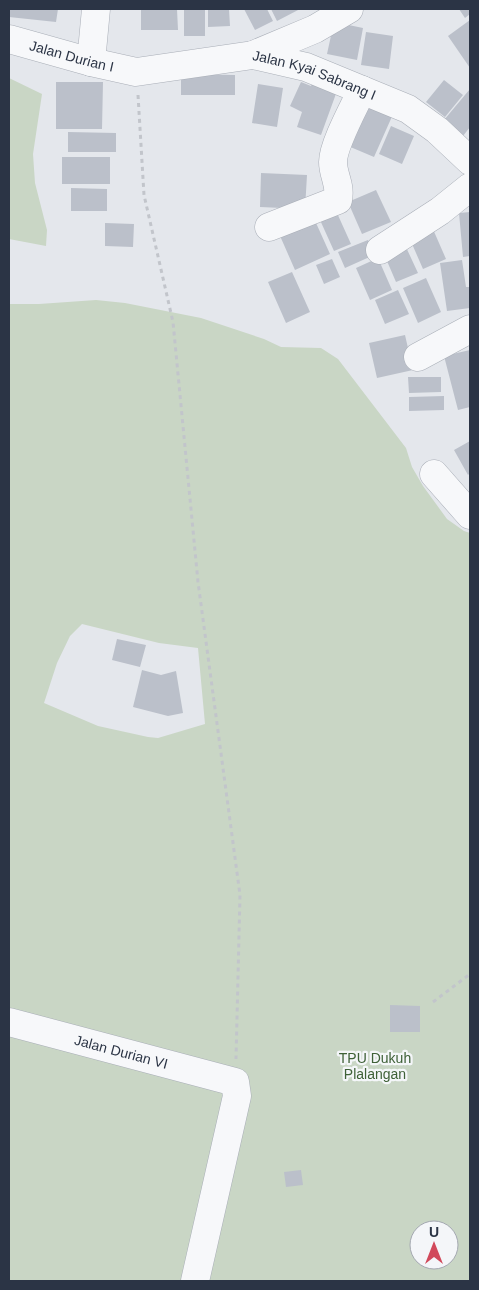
<svg xmlns="http://www.w3.org/2000/svg" width="479" height="1290" viewBox="0 0 479 1290" font-family="Helvetica,sans-serif">
	<rect width="100%" height="100%" fill="#e4e7ec"/>
	<path fill="#c9d6c5" fill-rule="evenodd" d="M9 78 42 94 33 154 35 183 47 230 46 246 9 239Z
		M96 300 125 303 201 318 264 339 281 347 321 348 338 359 406 448 412 467 423 486 447 519 464 531 470 533V1281H9V304H39ZM82 624 159 643 198 648 205 724 158 738 148 737 98 726 44 703 57 663 70 636ZM419 1230H449V1260H419Z"/>
	<path fill="#bbc0ca" d="M9 9H58L56 22 9 17Z
		M141 9H177L178 30H141Z
		M184 9H205V36H184Z
		M208 9H229L230 26 208 27Z
		M244 9H267L273 21 255 30Z
		M271 9H300L277 21Z
		M459 9H470V14L465 18Z
		M470 20V68L448 36Z
		M334 22 363 28 357 60 327 54Z
		M366 32 393 36 389 69 361 65Z
		M181 74 235 75V95H181Z
		M444 80 463 95 445 117 426 102Z
		M56 82H103L102 129H56Z
		M301 82 311 86 312 83 337 91 321 135 297 127 302 112 290 106Z
		M258 84 283 88 277 127 252 123Z
		M470 89V127L463 136 444 120Z
		M368 100 394 112 374 157 348 146Z
		M391 126 414 136 402 164 379 154Z
		M68 132 116 133V152H68Z
		M62 157H110V184H62Z
		M261 173 307 175 305 209 260 207Z
		M71 188 107 189V211H71Z
		M376 190 391 222 362 234 348 202Z
		M470 212V256L463 257 459 213Z
		M337 213 351 244 334 251 320 220Z
		M312 214 330 254 295 270 277 229Z
		M105 223 134 224 133 247 105 246Z
		M432 227 446 259 423 269 409 237Z
		M368 240 374 255 345 268 338 252Z
		M405 245 418 273 396 282 384 254Z
		M378 258 392 290 370 300 356 268Z
		M332 259 340 277 324 284 316 265Z
		M462 260 466 287H470V308L447 311 440 263Z
		M292 272 310 312 286 323 268 282Z
		M426 278 441 312 418 323 403 288Z
		M398 290 409 314 385 324 375 300Z
		M405 335 413 370 377 378 369 343Z
		M470 350V407L458 410 444 356Z
		M408 377H441V392L409 393Z
		M444 396V410L409 411V397Z
		M470 441V473L468 475 454 450Z
		M117 639 146 645 140 667 112 660Z
		M142 670 161 675 176 671 183 713 168 716 133 707Z
		M390 1005 420 1006V1032H390Z
		M301 1170 303 1185 286 1187 284 1172Z"/>
	<g fill="none" stroke-linecap="round" stroke-linejoin="round">
		<defs>
			<g id="minor">
				<path id="s1" d="M9 39 91 62 136 72 253 55 306 67 408 109 437 130 470 161"/>
				<path d="M253 55 315 29 349 9"/>
				<path d="M91 62 96 9"/>
				<path d="M269 227 338 200C341 184 333 176 333 162 333 145 354 107 362 90"/>
				<path d="M380 250 440 211 470 187"/>
				<path d="M418 357 470 329"/>
				<path d="M434 474 470 515"/>
				<path id="s2" d="M9 1022 235 1082 237 1096 195 1281"/>
			</g>
		</defs>
		<use href="#minor" stroke="#a9aeb7" stroke-width="29"/>
		<path stroke="#c2c5cb" stroke-width="3" stroke-dasharray="4 4" stroke-linecap="butt" d="M138 95 144 195 173 322 198 582 240 895 236 1059
			M433 1002 470 974"/>
		<use href="#minor" stroke="#f7f8fa" stroke-width="28"/>
	</g>
	<g text-anchor="middle" stroke-width="4.5" stroke-linejoin="round" paint-order="stroke">
		<g font-size="14" fill="#2b3445" stroke="#f4f6f9">
			<text dy="5" stroke="none"><textPath href="#s1" startOffset="65">Jalan Durian I</textPath></text>
			<text dy="5" stroke="none"><textPath href="#s1" startOffset="314">Jalan Kyai Sabrang I</textPath></text>
			<text dy="5" stroke="none"><textPath href="#s2" startOffset="116">Jalan Durian VI</textPath></text>
		</g>
		<g font-size="14" fill="#3f6138" stroke="#f4f6f9">
			<text x="375" y="1063">TPU Dukuh<tspan x="375" dy="16">Plalangan</tspan></text>
		</g>
	</g>
	<rect width="479" height="1290" fill="none" stroke="#2b3445" stroke-width="20"/>
	<g transform="translate(434 1245)"><circle r="24" fill="#f4f6f9" stroke="#a4a8b1"/>
	<path d="M0-4L9 19L0 12L-9 19Z" fill="#d1495b"/>
	<text y="-8" font-size="14" font-weight="bold" text-anchor="middle" fill="#2b3445">U</text>
	</g>
</svg>
